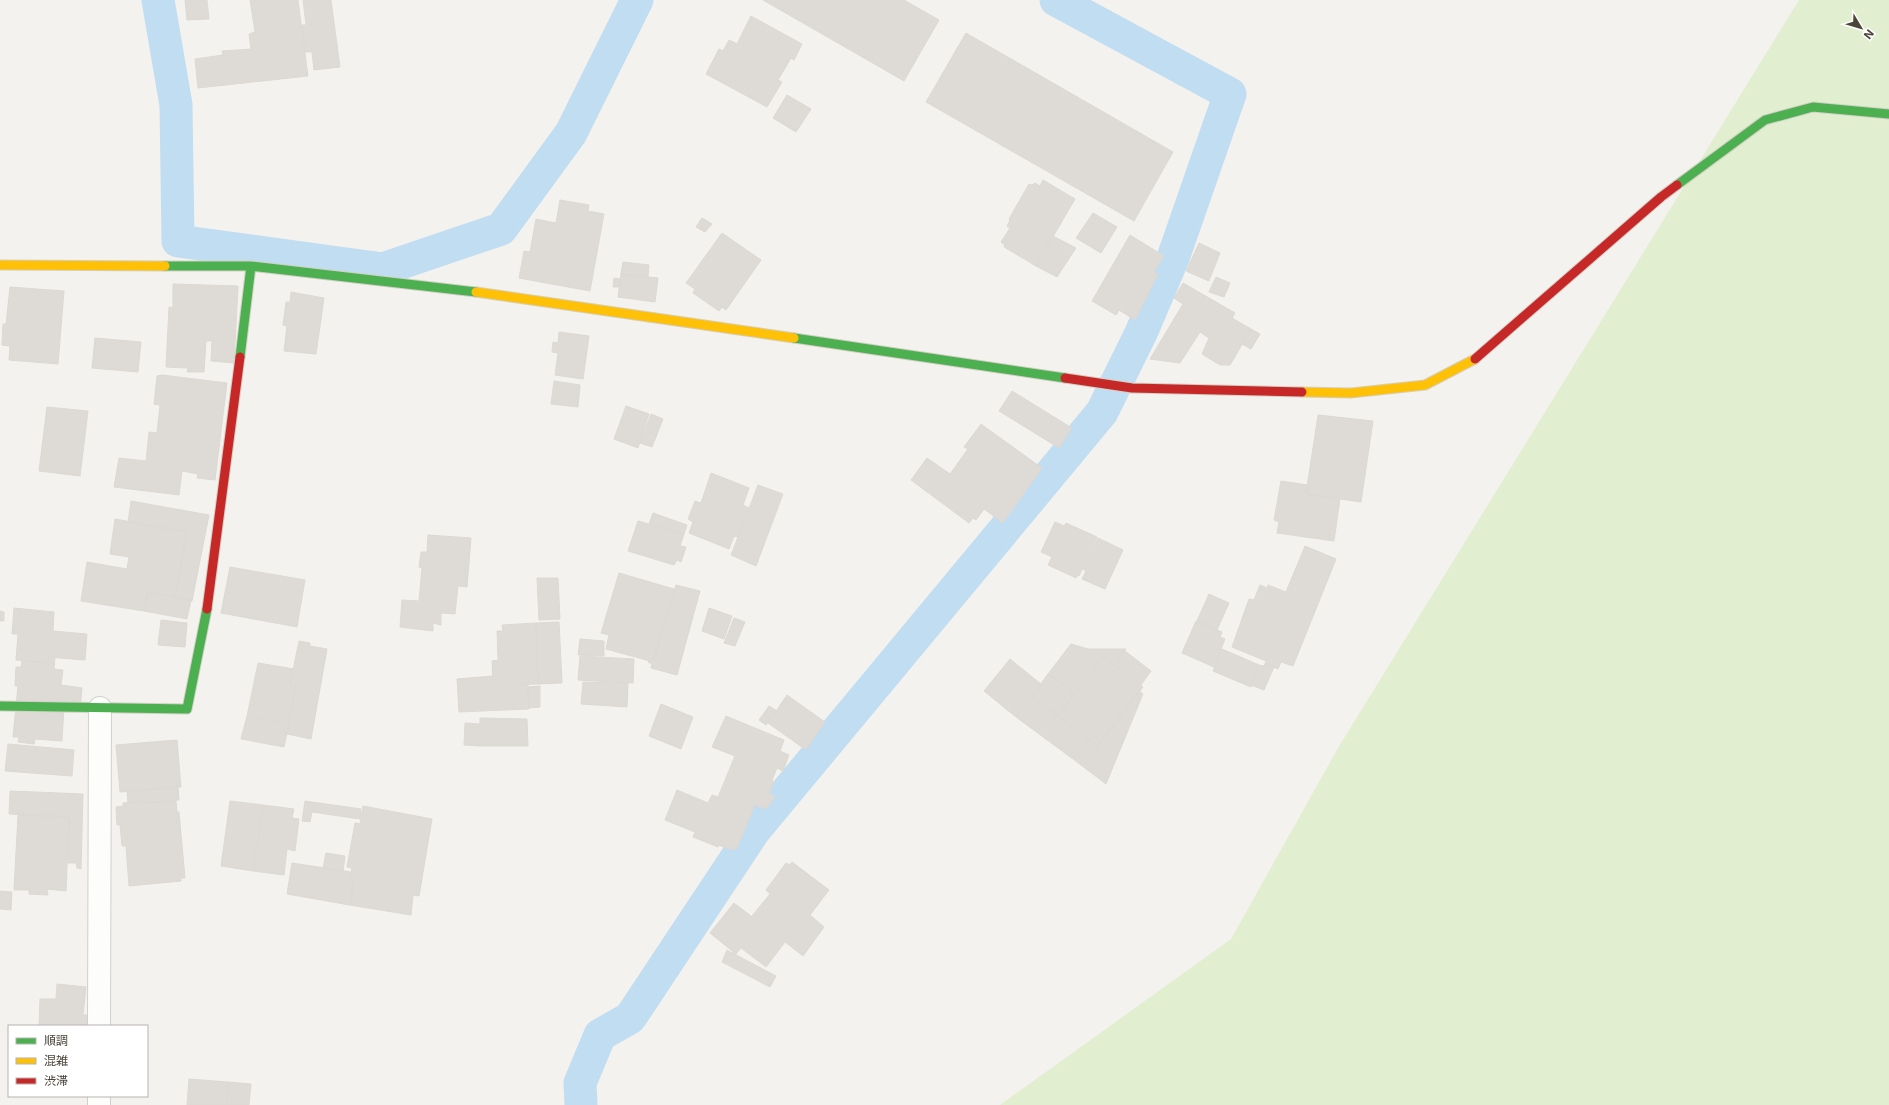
<svg xmlns="http://www.w3.org/2000/svg" width="1889" height="1105" viewBox="0 0 1889 1105" font-family="Inter,'Noto Sans JP',sans-serif">
	<rect width="100%" height="100%" fill="#f4f2ee"/>
	<path fill="#e1eecf" d="M1799 0H1889V1105H1000L1231 939 1338 748Z"/>
	<g fill="none" stroke-linecap="round" stroke-linejoin="round">
		<path stroke="#c0ddf1" stroke-width="33" d="M158 0 176 105 178 241 383 269 501 229 571 133 637 0
			M581 1105 580 1083 600 1035 630 1018 754 831 1102 412 1141 333 1173 258 1230 94 1056 0"/>
	</g>
	<path fill="#dedbd6" stroke="#dcd9d4" d="M185 0H207L209 19 187 20Z
		M250 0H298L308 76 198 88 195 59 223 55 222 51 251 49 249 34 255 32Z
		M303 0H331L340 67 314 70 312 52H305L302 25H306Z
		M763 0H904L939 20 904 81Z
		M751 16 802 44 794 60 791 58 778 80 782 82 767 107 706 74 719 49 723 51 729 40 737 44Z
		M966 33 1173 152 1134 221 926 102Z
		M787 95 811 109 796 132 773 118Z
		M1043 180 1075 199 1036 266 1004 247 1005 245 1001 242 1010 228 1007 226 1010 220 1009 219 1029 184 1032 185 1035 183 1040 186Z
		M560 200 589 205 588 211 604 214 590 291 519 278 524 251 530 252 536 219 556 223Z
		M1093 213 1117 227 1101 253 1076 238Z
		M702 218 712 224 705 232 696 227Z
		M722 233 761 260 726 310 722 307 719 311 693 293 695 289 686 283Z
		M1130 235 1164 256 1154 272 1158 274 1135 320 1119 310 1116 315 1092 301Z
		M1053 236 1076 248 1057 277 1036 266Z
		M1199 243 1220 253 1209 281 1186 271Z
		M623 262 649 265 648 277 621 274Z
		M621 274 658 278 655 302 618 297Z
		M1216 277 1230 283 1224 297 1209 292Z
		M614 278 620 279 619 287H613Z
		M1183 283 1235 313 1232 318 1251 329 1230 365H1220L1202 354 1209 338 1200 332 1180 363 1150 359 1183 304 1174 298Z
		M173 284 238 286 234 363 211 361 212 341H206L204 372H187L188 368 166 367 169 307 173 308Z
		M10 287 64 291 58 364 9 360 10 346 2 345 3 324H6Z
		M291 292 324 298 316 354 284 351 287 326 283 325 286 302H290Z
		M1251 329 1260 334 1251 349 1242 344Z
		M559 332 589 336 583 379 555 375 558 353 552 352 553 342 558 343Z
		M95 338 141 342 138 372 92 368Z
		M162 375 227 383 215 480 197 478 198 474 182 471 179 495 114 487 119 458 146 461 149 432 157 433 160 405 154 404 157 376Z
		M554 381 580 385 578 407 551 404Z
		M1012 391 1072 428 1059 448 999 411Z
		M626 406 649 414 638 448 614 439Z
		M47 407 88 411 80 476 39 471Z
		M651 414 663 419 652 447 640 443Z
		M1318 415 1373 421 1361 502 1306 494Z
		M981 424 1042 468 1003 523 984 509 976 520 973 518 969 523 911 480 927 458 950 474 968 449 964 447Z
		M711 473 749 488 743 505 749 508 738 537 734 536 729 549 689 533 693 522 688 519 695 501 701 503Z
		M1281 481 1307 485 1306 494 1340 499 1334 541 1277 533 1279 522 1274 520Z
		M758 485 783 494 756 566 731 555Z
		M131 501 209 515 192 601 175 597 187 532 128 522Z
		M653 513 687 525 684 534 649 524Z
		M115 519 187 532 175 597 148 592 144 611 81 601 87 562 127 569 129 557 110 554Z
		M638 521 684 534 680 546 686 547 681 562 677 560 674 565 628 551Z
		M1055 522 1064 526 1066 523 1097 537 1079 576 1078 575 1076 578 1048 565 1052 557 1041 552Z
		M428 535 471 538 467 587 458 586 455 614 441 613V625L433 623V631L400 627 402 600 419 601 422 568 419 567 421 552H427Z
		M1098 538 1123 550 1105 589 1082 579 1086 571 1083 569Z
		M1305 546 1336 559 1293 666 1281 662 1278 669 1265 664 1266 661 1232 647 1249 599 1254 600 1260 585 1267 588 1268 585 1286 592Z
		M230 567 305 580 297 627 221 613Z
		M619 573 674 589 654 659 651 658 650 661 606 649 609 635 601 633Z
		M537 578H558L560 619 539 620Z
		M676 585 700 591 677 675 651 668 652 664 648 662 651 658 654 659Z
		M148 592 191 600 187 619 144 611Z
		M1209 594 1229 603 1217 630 1197 621Z
		M14 608 54 612 53 631 87 634 85 660 48 657V663L16 660 18 634H12Z
		M709 608 732 616 724 639 702 631Z
		M0 611 4 612V621H0Z
		M734 618 745 622 735 646 724 643Z
		M161 620 187 623 185 647 158 645Z
		M1196 621 1222 632 1220 637 1225 639 1214 667 1182 653Z
		M559 622 562 683 538 684 536 623Z
		M536 623 538 684 506 685V680H493L492 661 498 660 497 631H503L502 625Z
		M580 639 604 641V656L578 655Z
		M299 641 310 643V646L327 649 311 739 287 734 295 686 290 685Z
		M1071 644 1088 649H1126L1114 665 1102 656 1074 693 1048 674Z
		M1222 649 1259 665 1251 687 1213 671Z
		M1125 651 1151 671 1141 685 1114 665Z
		M580 656 634 659 633 683 578 680Z
		M1102 656 1143 687 1098 746 1058 716Z
		M48 657H55L54 669 63 670 61 685 82 688 80 709 64 708 62 741 35 739 34 744 18 742 19 737H13L18 686H15L16 667H21L22 661 48 663Z
		M1010 659 1041 684 1016 717 984 691Z
		M258 663 294 669 290 685 295 686 289 724 247 716Z
		M1265 664 1274 667 1264 690 1251 685 1259 665 1264 666Z
		M1048 674 1074 693 1058 716 1032 696Z
		M493 676V680H506V685L528 684 529 709 459 712 457 679Z
		M583 682 628 683 627 707 581 704Z
		M540 686V707L529 708 528 687Z
		M1139 691 1143 694 1106 784 1073 759 1089 739 1098 746Z
		M787 695 825 722 806 750 768 723Z
		M1032 696 1089 739 1073 759 1016 717Z
		M661 704 693 717 681 749 649 736Z
		M769 706 777 711 766 725 759 720Z
		M247 716 289 724 284 747 241 739Z
		M726 716 784 740 780 751 789 755 783 771 777 768 772 780 774 782 769 793 775 797 766 809 755 805 736 850 731 848 730 850 719 845 718 847 693 837 695 832 665 820 677 790 708 803 712 795 718 797 735 756 712 747Z
		M480 718 527 719 528 746H480Z
		M465 723 480 724V746L464 745Z
		M177 740 181 787 120 792 116 745Z
		M8 744 74 750 72 776 5 771Z
		M178 787 179 800 146 803 145 801 128 803 127 791Z
		M10 791 83 794 81 869 77 868 76 863H68L69 817 9 814Z
		M145 801 146 803 176 801 177 812H179L185 878H181V881L129 886 126 846H122L120 825H117L116 807 123 806V803Z
		M230 801 263 805 253 871 221 866Z
		M305 801 361 809 360 819 312 812 310 822 302 821Z
		M263 805 294 809 292 818 299 819 295 851 287 849 284 875 253 871Z
		M363 806 432 819 419 896 413 895 411 915 350 905 354 880H350L352 868 347 867 355 823 360 824Z
		M18 815 69 817 66 891 47 889 48 895 29 894V890H14Z
		M326 853 345 856 343 871 323 868Z
		M792 862 829 890 810 915 824 927 803 956 752 916 770 894 766 890 786 863 790 865Z
		M292 863 351 872 350 880H354L350 905 287 894Z
		M0 891 12 892 11 910 0 909Z
		M734 903 785 942 766 967 741 948 736 954 710 933Z
		M727 950 776 976 770 987 722 962Z
		M57 984 86 987 83 1015H88L87 1026H39L40 999H56Z
		M189 1079 228 1082 226 1105H187Z
		M228 1082 251 1084 249 1105H226Z"/>
	<g fill="none" stroke-linecap="round" stroke-linejoin="round">
		<defs>
			<path id="street" d="M99 1026 100 708
				M99 1105V1096"/>
			<path id="fast" d="M1677 185 1765 120 1813 107 1889 114
				M165 266H251L476 292
				M794 338 1065 378
				M240 357 251 266
				M0 706 187 709 207 609"/>
			<path id="slow" d="M0 265 165 266
				M476 292 794 338
				M1302 392 1351 393 1425 385 1475 359"/>
			<path id="jam" d="M1475 359 1661 197 1677 185
				M1065 378 1132 388 1302 392
				M207 609 240 357"/>
		</defs>
		<use href="#street" stroke="#d2d0cb" stroke-width="24"/>
		<use href="#fast" stroke="#d3cfc5" stroke-width="11"/>
		<use href="#slow" stroke="#d3cfc5" stroke-width="11"/>
		<use href="#jam" stroke="#d3cfc5" stroke-width="11"/>
		<use href="#street" stroke="#fdfdfc" stroke-width="22"/>
		<use href="#fast" stroke="#4caf50" stroke-width="9"/>
		<use href="#slow" stroke="#ffc107" stroke-width="9"/>
		<use href="#jam" stroke="#c62828" stroke-width="9"/>
	</g>
	<rect x="8" y="1025" width="140" height="72" fill="#ffffff" stroke="#b7b4b0"/>
	<rect x="16" y="1038" width="20" height="6" fill="#4caf50" stroke="#b7b4b0"/>
	<text x="44" y="1045" font-size="12" fill="#4b4439">順調</text>
	<rect x="16" y="1058" width="20" height="6" fill="#ffc107" stroke="#b7b4b0"/>
	<text x="44" y="1065" font-size="12" fill="#4b4439">混雑</text>
	<rect x="16" y="1078" width="20" height="6" fill="#c62828" stroke="#b7b4b0"/>
	<text x="44" y="1085" font-size="12" fill="#4b4439">渋滞</text>
	<g transform="translate(1861 28) rotate(128)" stroke="#ffffff" stroke-width="3" paint-order="stroke">
	<path d="M0-3L7 15L0 10L-7 15Z" fill="#4b4439"/>
	<text y="-6" font-size="11" font-weight="bold" text-anchor="middle" fill="#4b4439">N</text>
	</g>
</svg>
